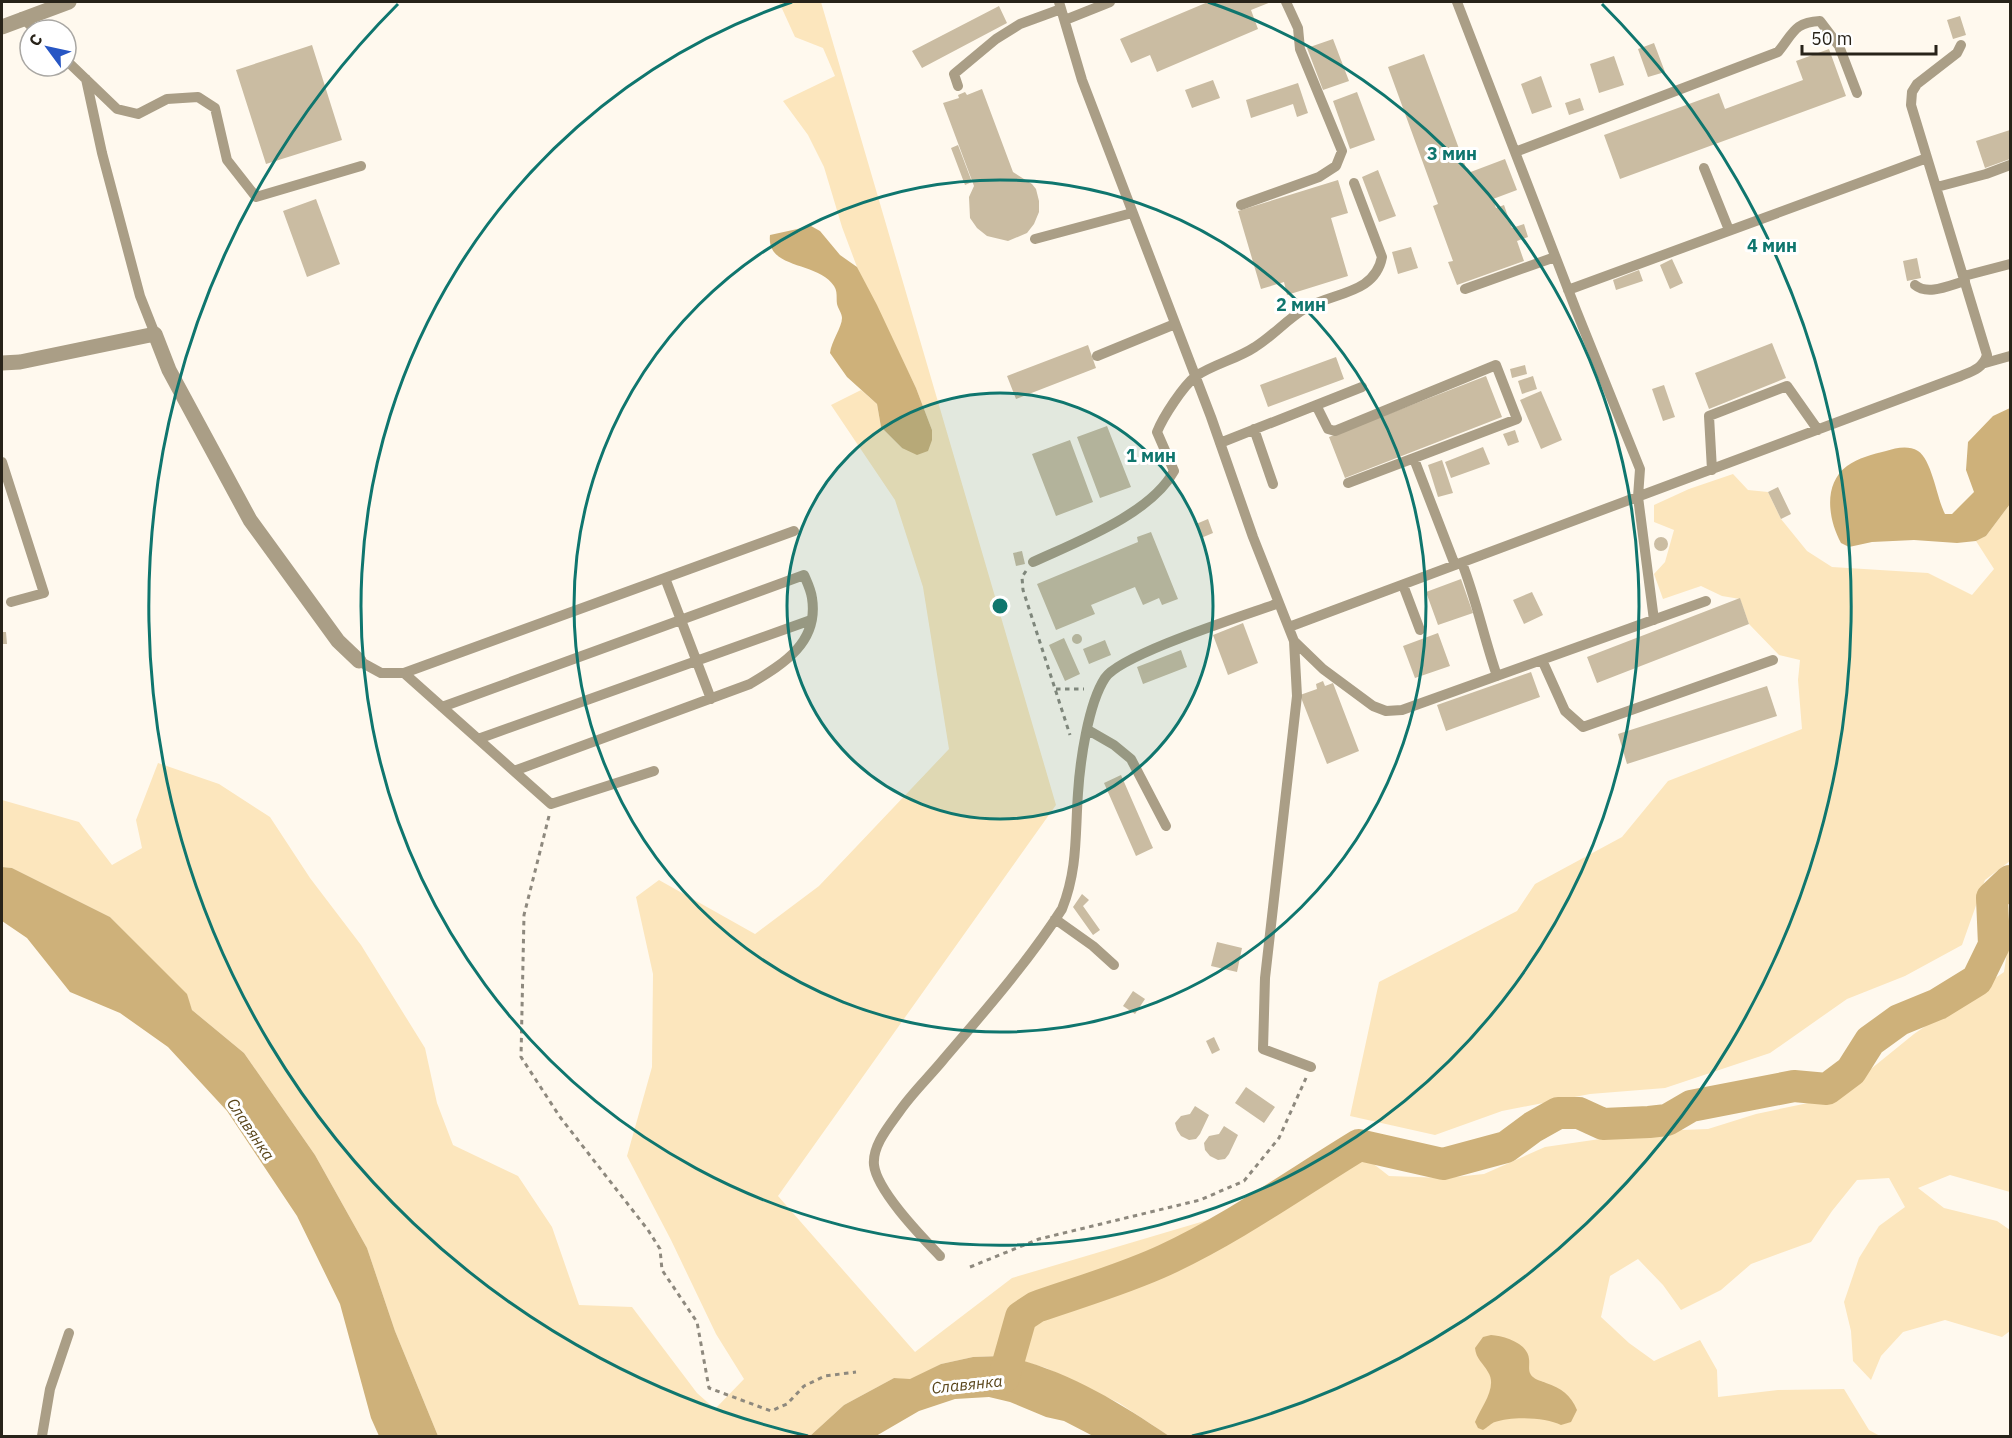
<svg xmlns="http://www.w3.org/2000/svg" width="2012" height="1438" viewBox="0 0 2012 1438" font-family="'IBM Plex Sans',sans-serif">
	<rect width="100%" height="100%" fill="#fff9ee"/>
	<path fill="#fce6bd" d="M779 2H821L1056 805 778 1196 915 1352 1012 1278 1211 1219 1159 1251 1080 1284 1034 1297 1015 1316 1008 1332 1002 1356 973 1357 941 1364 910 1380 894 1378 844 1405 810 1436H438L395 1331 367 1248 315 1155 244 1053 192 1010 186 994 110 917 12 868 2 867V800L79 822 112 865 142 848 136 820 158 763 219 784 270 817 310 878 361 945 425 1048 437 1103 453 1145 518 1176 552 1227 579 1305 632 1307 697 1393 715 1409 744 1379 716 1334 671 1240 627 1156 652 1067 653 974 636 897 659 880 755 934 819 886 949 749 923 587 895 500 831 405 861 390 877 404 881 427 902 448 932 430 916 388 857 267 842 227 824 167 808 135 783 101 835 76 823 48 795 37Z
		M1733 474 1748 490 1768 492 1781 519 1807 551 1832 567 1928 573 1972 595 1994 569 1976 541 1986 536 2010 504V861L1985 880 1962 945 1905 976 1847 999 1770 1053 1665 1088 1590 1094 1502 1111 1435 1135 1350 1116 1379 982 1517 911 1535 884 1622 837 1668 781 1802 729 1798 680 1800 660 1779 655 1749 624 1740 599 1722 596 1701 586 1663 599 1654 574 1665 562 1674 530 1654 522V505L1689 489Z
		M2010 932V1192L1950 1175 1918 1188 1944 1208 1997 1221 2010 1230V1331L2002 1337 1945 1320 1903 1332 1881 1356 1871 1380 1853 1361 1851 1331 1844 1302 1859 1258 1879 1226 1905 1207 1889 1178 1857 1180 1832 1211 1811 1242 1751 1264 1721 1290 1681 1310 1663 1285 1638 1259 1610 1276 1601 1317 1629 1343 1654 1361 1700 1340 1717 1370 1718 1397 1778 1390 1844 1389 1869 1430 1880 1436H1169L1119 1403 1046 1368 1015 1359C1017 1341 1023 1328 1033 1314L1167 1268 1283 1202 1362 1155 1389 1176 1445 1178 1484 1174 1545 1147 1655 1131 1708 1129 1756 1114 1813 1102 1861 1077 1914 1034 2004 972Z"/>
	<path fill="#ceb17a" d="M811 226 820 231 840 255 857 267 877 305 916 388 932 430V440L928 451 917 455 902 448 881 427 877 404 847 377 830 353C831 342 842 327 842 318 842 313 838 309 837 304 836 298 838 292 834 286 818 261 766 270 770 235Z
		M2010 408V504L1986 536 1976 541 1957 543 1914 540 1872 542 1849 547 1841 543C1828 519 1823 484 1847 466 1858 458 1873 454 1886 451 1896 448 1908 445 1918 451 1932 460 1937 499 1945 514H1952L1974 492 1966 470 1968 442 1993 416Z
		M2 867 12 868 110 917 187 994 192 1010 244 1053 315 1155 367 1248 395 1331 438 1436H379L371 1418 340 1304 297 1216 227 1111 168 1047 120 1013 70 992 27 938 2 921Z
		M1491 1335C1504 1336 1528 1343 1529 1359 1530 1365 1527 1372 1533 1377 1536 1380 1542 1381 1546 1383 1561 1388 1571 1395 1577 1410L1571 1422 1561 1425C1546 1417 1511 1416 1495 1422 1491 1423 1487 1428 1483 1430L1478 1428 1475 1422C1481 1407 1498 1387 1488 1372 1483 1363 1476 1359 1475 1348L1483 1337Z
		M1002 1356C1064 1368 1118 1402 1169 1436H1093L1064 1421 1046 1417 1010 1402 989 1397 955 1399 919 1411 876 1436H810L844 1405 894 1378 910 1379 941 1364 973 1357Z"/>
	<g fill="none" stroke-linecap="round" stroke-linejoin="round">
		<path stroke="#ceb17a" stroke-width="32" d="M1004 1377 1021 1317 1036 1307C1079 1292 1124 1279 1165 1260 1234 1228 1295 1184 1359 1145L1443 1164 1506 1147 1533 1127 1558 1113H1579L1603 1124 1649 1122 1667 1120 1691 1106 1794 1086 1827 1089 1851 1071 1870 1041 1899 1020 1938 1004 1977 980 1994 945 1992 898 2010 881"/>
	</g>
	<path fill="#cabca2" d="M1208 2H1271L1251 10 1258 29 1157 72 1150 55 1131 63 1120 39Z
		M999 6 1007 23 922 68 912 51Z
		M1960 16 1966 35 1953 39 1947 20Z
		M1333 39 1349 81 1323 90 1307 48Z
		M1654 43 1665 72 1648 77 1638 49Z
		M312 45 342 140 266 164 236 70Z
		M1829 49 1846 96 1620 179 1604 135 1719 93 1725 109 1803 80 1796 61Z
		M1424 54 1468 173 1505 159 1517 190 1493 199 1496 208 1504 205 1512 228 1524 224 1528 237 1517 241 1524 261 1457 285 1448 262 1453 261 1433 206 1438 204 1388 67Z
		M1614 56 1624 85 1599 93 1590 64Z
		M1541 76 1552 107 1532 114 1521 84Z
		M1213 80 1220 98 1192 108 1185 90Z
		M1298 83 1308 113 1297 117 1293 104 1251 118 1246 100Z
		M982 89 1013 172 1032 184 1036 189 1039 201V212L1034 224 1027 233 1008 241 987 236 977 228 970 218 969 197 974 186 943 103 959 98 958 95 965 92 967 95Z
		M1357 92 1375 140 1350 149 1333 101Z
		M1580 98 1584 110 1569 115 1565 103Z
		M2010 130V159L1985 168 1976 141Z
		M958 145 972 182 965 185 951 148Z
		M1378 170 1396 216 1379 222 1362 177Z
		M1338 180 1348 213 1331 218 1348 276 1287 295 1284 282 1261 289 1238 211Z
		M316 199 340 264 307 277 283 211Z
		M1411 247 1418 268 1398 274 1392 252Z
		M1917 258 1921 278 1907 281 1903 261Z
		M1672 259 1683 283 1670 289 1660 265Z
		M1639 270 1643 281 1616 290 1613 280Z
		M1772 343 1786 378 1709 409 1695 373Z
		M1088 345 1096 368 1016 399 1007 376Z
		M1336 357 1344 379 1268 407 1260 385Z
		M1525 365 1527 374 1512 378 1510 369Z
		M1486 376 1502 417 1345 478 1329 437Z
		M1533 376 1537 389 1522 394 1518 381Z
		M1664 385 1675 417 1663 421 1652 389Z
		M1541 391 1562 440 1541 449 1520 400Z
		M1107 426 1131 487 1100 498 1077 437Z
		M1515 430 1519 442 1508 446 1503 434Z
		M1070 440 1093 502 1056 516 1032 454Z
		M1483 447 1490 464 1451 478 1445 462Z
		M1442 460 1453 493 1438 497 1428 465Z
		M1778 487 1791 514 1781 519 1768 492Z
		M1208 519 1213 533 1201 538 1196 524Z
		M1151 532 1178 599 1162 605 1159 598 1143 605 1135 587 1091 605 1095 614 1056 630 1037 584 1138 542 1137 537Z
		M1654 544a7 7 0 1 1 14 0a7 7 0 1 1-14 0Z
		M1022 551 1025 564 1016 566 1013 553Z
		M1461 579 1473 613 1438 625 1426 592Z
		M1532 592 1543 615 1524 624 1513 600Z
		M1740 598 1749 624 1597 683 1587 657Z
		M1243 623 1258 663 1228 675 1213 635Z
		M2 632H6L7 644H2Z
		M1438 633 1450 666 1415 678 1403 646Z
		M1072 639a5 5 0 1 1 10 0a5 5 0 1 1-10 0Z
		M1064 638 1080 674 1065 681 1049 645Z
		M1105 640 1111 655 1089 664 1083 649Z
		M1181 650 1187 667 1143 684 1137 667Z
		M1531 672 1540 697 1446 731 1437 705Z
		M1323 681 1325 686 1333 683 1359 751 1327 764 1300 695 1317 689 1316 684Z
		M1767 686 1777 716 1627 764 1618 734Z
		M1121 775 1153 848 1136 856 1104 783Z
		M1082 894 1089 900 1083 906 1100 930 1093 935 1073 907Z
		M1217 942 1242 948 1237 972 1211 966Z
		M1133 991 1145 999 1135 1014 1123 1006Z
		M1214 1037 1220 1050 1212 1054 1206 1041Z
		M1246 1087 1275 1107 1264 1123 1235 1103Z
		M1195 1106 1209 1115 1200 1134 1196 1139 1189 1140 1181 1136 1177 1130 1175 1123 1181 1116 1190 1114Z
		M1224 1126 1238 1135 1229 1154 1225 1159 1218 1160 1210 1156 1205 1150 1204 1143 1209 1136 1219 1134Z"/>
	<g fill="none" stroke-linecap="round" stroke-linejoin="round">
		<path stroke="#8e897e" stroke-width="3" stroke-dasharray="4.5 4.5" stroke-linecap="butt" d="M1026 571 1022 577 1023 590 1070 735
			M1056 689H1084
			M549 816 524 915 521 1057 560 1117 648 1230 660 1249 662 1270 697 1322 709 1388 771 1411 787 1404 804 1386 825 1376 856 1372
			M970 1267 1039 1239 1200 1200 1244 1181 1279 1138 1306 1078"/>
		<path stroke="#aa9e86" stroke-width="10" d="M1059 2 1082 80 1211 417 1253 537 1294 641 1323 669 1373 706 1386 711 1402 710 1706 601
			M1457 2 1576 310 1640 469 1638 497 1654 620
			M22 17 35 30
			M1065 20 1110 2
			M66 60 117 109 138 114 167 99 198 97 215 108 227 160 256 197 361 166
			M86 79 102 153 140 296 155 334
			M958 86 954 74 996 39 1020 24 1061 9
			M1515 152 1778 52C1793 34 1794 22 1820 21L1839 46 1857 93
			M1704 168 1729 230
			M1937 187 1986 174 2010 165
			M1241 205 1319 177 1336 166 1342 151 1300 49 1298 28 1286 2
			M1035 239 1132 213
			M1964 276 2010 264
			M1915 285C1928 296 1950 285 1965 281
			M1465 289 1555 257
			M1568 290 1927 158
			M1097 356 1175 324
			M1985 363 2010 356
			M1316 405 1328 429 1335 431 1496 365 1517 419 1348 483
			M1254 429 1273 484
			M1220 443 1362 387
			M1414 459 1455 565
			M2 462 44 593 11 602
			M1712 470 1709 416 1787 386 1818 430
			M1033 562C1076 542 1151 514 1174 471L1157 432C1163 417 1183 386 1196 376 1214 364 1237 359 1255 347 1273 336 1287 319 1306 308 1334 292 1375 294 1382 257L1354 183
			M1462 563C1476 599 1484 638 1497 676
			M665 578 711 699
			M1403 585 1420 630
			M1289 627 1961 376C1973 371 1983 368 1987 355L1911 105 1912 92 1917 84 1957 53 1961 45
			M1294 641 1297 696 1265 978 1263 1049 1311 1067
			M1542 660 1565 711 1583 727 1773 660
			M359 661 381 673H404L794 531
			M404 673 551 804 654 771
			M442 707 804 575C807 582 811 590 812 598 819 643 783 664 750 684L514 771
			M1088 730 1114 745 1131 759 1166 826
			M478 739 811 620
			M1055 919 1093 946 1114 965
			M940 1256C922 1237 877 1191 874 1165 872 1146 889 1126 899 1112 912 1093 929 1077 943 1060 984 1012 1028 962 1062 909 1078 869 1075 834 1078 793 1080 762 1088 704 1105 678 1121 654 1246 615 1279 603
			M42 1436 50 1389 69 1333"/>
		<path stroke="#aa9e86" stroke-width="15" d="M2 27 69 2
			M2 363 20 362 155 334 169 370 250 520 338 641 359 661"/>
	</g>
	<circle cx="1000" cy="606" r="213" fill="#0f766e" fill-opacity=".12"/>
	<g fill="none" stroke="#0f766e" stroke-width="3">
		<circle cx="1000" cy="606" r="213"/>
		<circle cx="1000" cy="606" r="426"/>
		<path d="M1208 2A639 639 0 1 1 792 2"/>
		<path d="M808 1436A852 852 0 0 1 398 4M1602 4A852 852 0 0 1 1192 1436"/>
	</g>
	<g text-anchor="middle" stroke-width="6" stroke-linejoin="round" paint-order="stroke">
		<g font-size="16" font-style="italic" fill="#59451a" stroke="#fff">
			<text transform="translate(251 1129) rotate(56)" y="6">Славянка</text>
			<text transform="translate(967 1384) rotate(-6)" y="6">Славянка</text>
		</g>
	</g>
	<circle cx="1000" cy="606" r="9" fill="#0f766e" stroke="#fff" stroke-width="3"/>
	<g font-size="18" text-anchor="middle" font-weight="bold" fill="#0f766e" stroke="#fff" stroke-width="6" stroke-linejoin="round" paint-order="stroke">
		<text x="1452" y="160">3 мин</text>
		<text x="1772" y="252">4 мин</text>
		<text x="1301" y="311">2 мин</text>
		<text x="1151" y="462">1 мин</text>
	</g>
	<rect width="2012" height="1438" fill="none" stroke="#282319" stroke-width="6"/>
	<g transform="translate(48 48) rotate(303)"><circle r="28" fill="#ffffff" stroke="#a9a7a3" stroke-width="1.5"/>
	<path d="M0-4.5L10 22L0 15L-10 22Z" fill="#2756c4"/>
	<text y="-9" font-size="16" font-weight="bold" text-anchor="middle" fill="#282319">С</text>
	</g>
	<path d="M1802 45v9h134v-9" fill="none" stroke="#282319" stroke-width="3"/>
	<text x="1811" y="45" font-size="18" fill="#282319" stroke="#ffffff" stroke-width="4.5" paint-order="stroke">50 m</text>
</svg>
